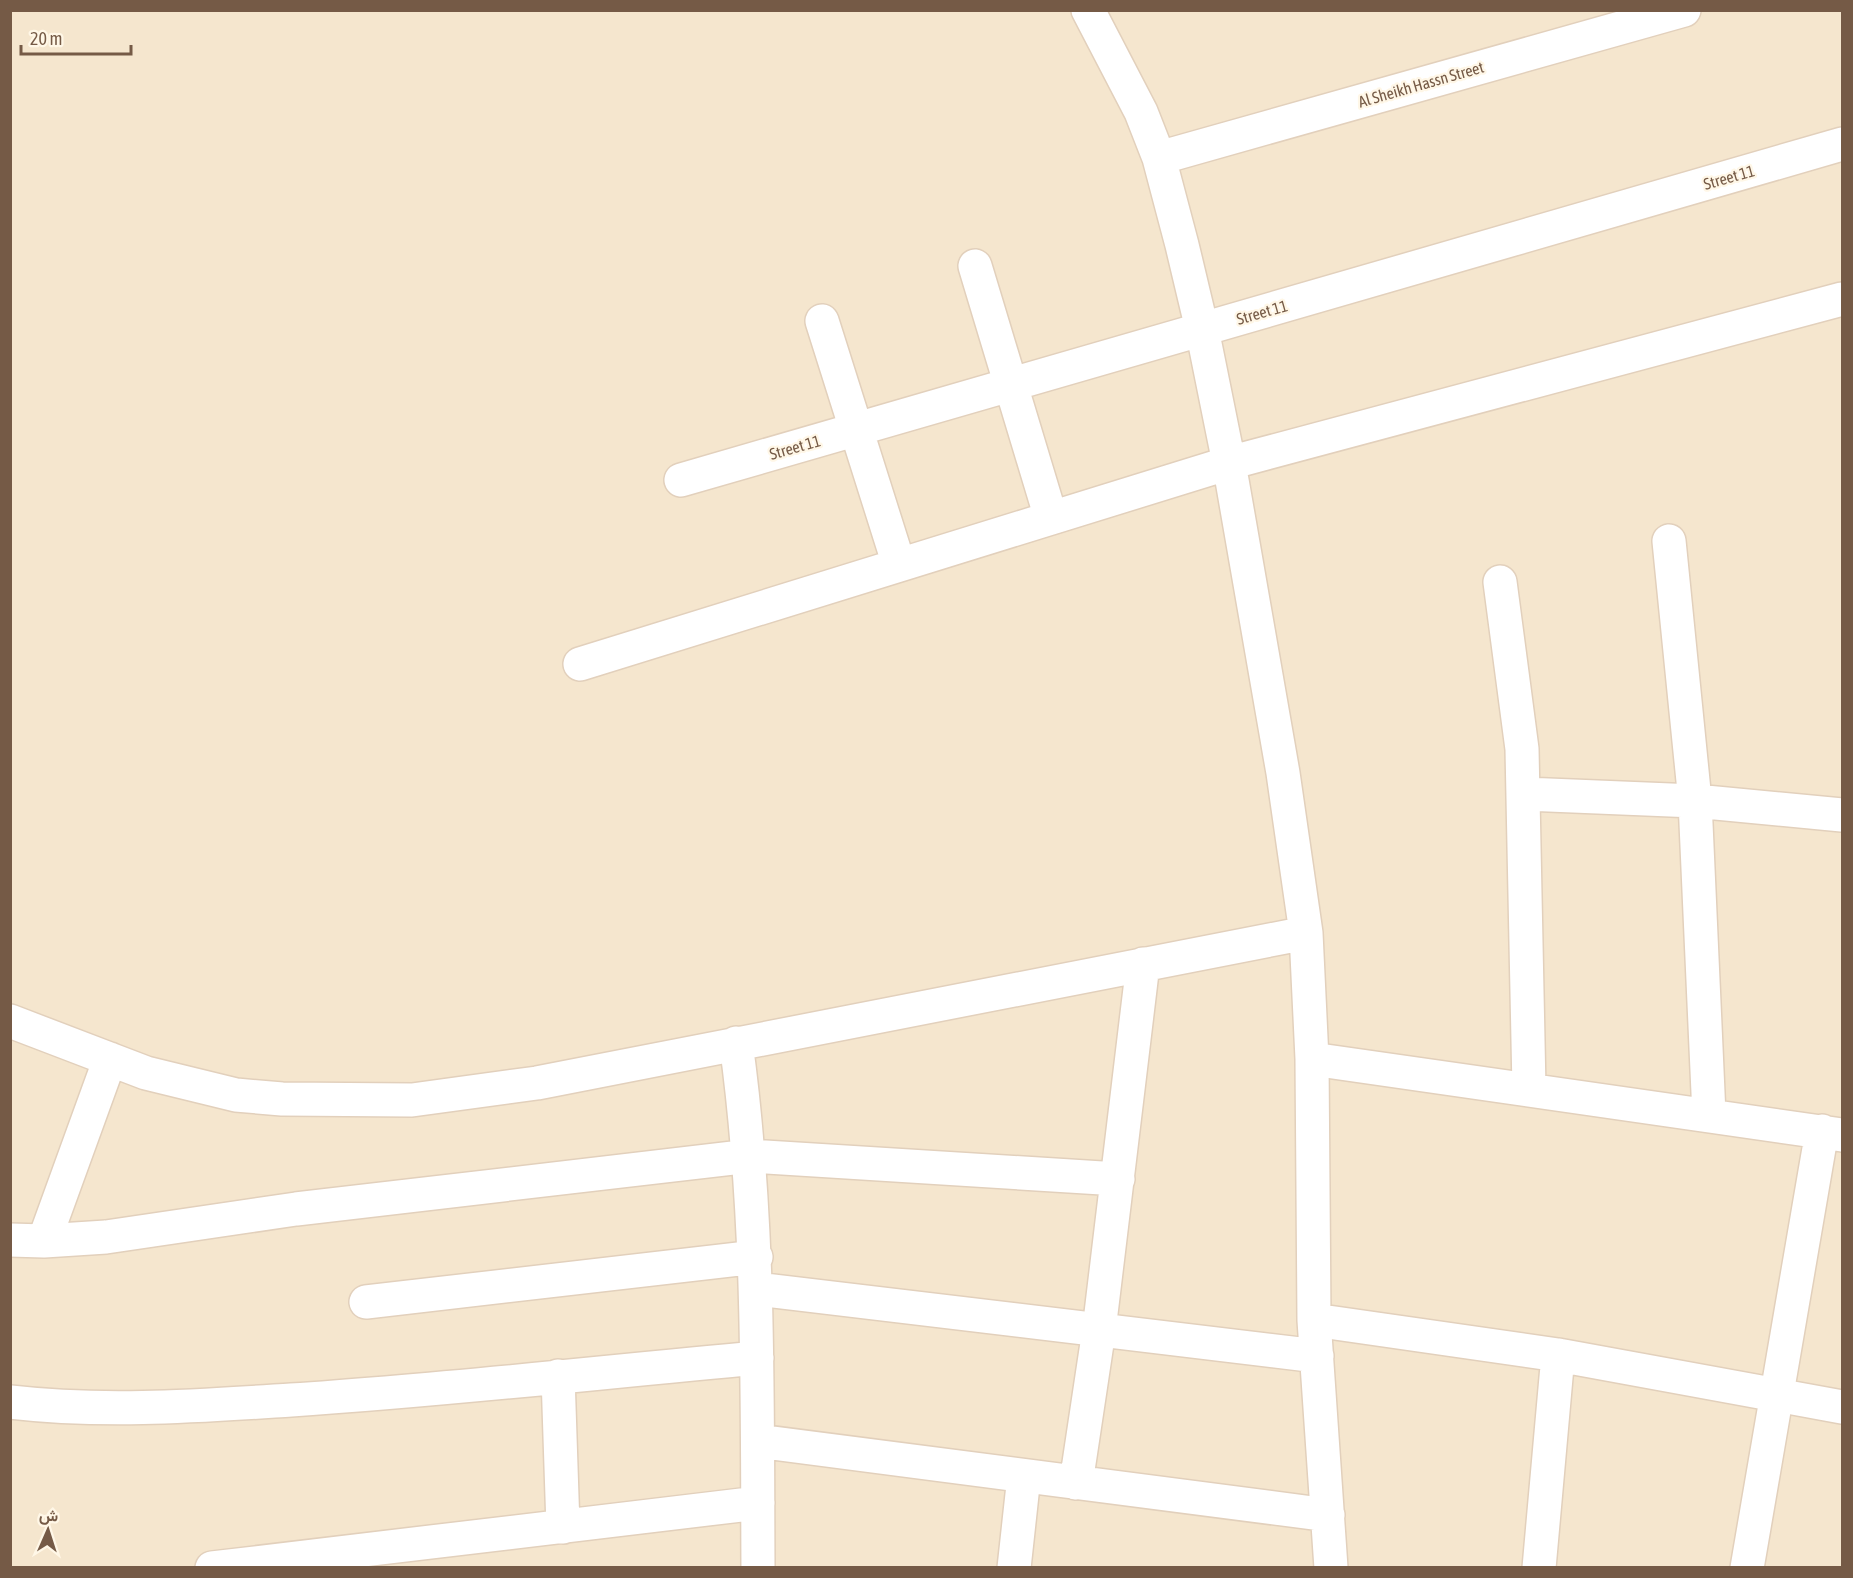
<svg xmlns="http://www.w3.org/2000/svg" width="1853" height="1578" viewBox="0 0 1853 1578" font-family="'Asap Condensed',Vazirmatn,sans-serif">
	<rect width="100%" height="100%" fill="#fdf4e0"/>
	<path fill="#f5e6ce" d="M11 11H1842V1567L11 1568Z"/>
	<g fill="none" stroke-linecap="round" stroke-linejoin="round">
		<defs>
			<path id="minor" d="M1088 10 1141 112 1159 158 1182 245 1202 329 1229 463 1283 773 1306 933 1312 1059 1314 1320 1331 1568
				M1159 158 1684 10
				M975 266 1051 518
				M822 321 899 565
				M681 480 1842 144
				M1669 541 1695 801 1709 1115
				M1500 582 1522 749 1529 1089
				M580 664 1229 463 1842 299
				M1524 794 1695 801 1842 815
				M10 1021 146 1073 236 1095 282 1099 412 1100 537 1083 1306 933
				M736 1043C760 1217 757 1392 758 1568
				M1312 1059 1842 1135
				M10 1240 44 1241 106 1237 296 1209 750 1156 1118 1179
				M44 1241 110 1059
				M757 1289 1317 1356
				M366 1302 756 1257
				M1314 1320 1558 1355 1842 1407
				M558 1376 563 1527
				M10 1402C105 1413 197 1406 291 1400 447 1390 602 1372 757 1358
				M758 1441 1328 1515
				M1076 1483 1099 1330 1143 964
				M212 1568 758 1503
				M1014 1568 1024 1476
				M1539 1568 1558 1355
				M1747 1568 1822 1131"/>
		</defs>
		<use href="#minor" stroke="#e2d0bc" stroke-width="36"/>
		<use href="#minor" stroke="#fff" stroke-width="33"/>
	</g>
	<g text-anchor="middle" stroke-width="4.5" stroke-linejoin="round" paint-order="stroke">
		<g font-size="16" fill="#755a46" stroke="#fff7e7">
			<text transform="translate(1421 84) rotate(-16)" y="6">Al Sheikh Hassn Street</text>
			<text transform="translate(1729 177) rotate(-16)" y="6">Street 11</text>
			<text transform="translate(1262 312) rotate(-16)" y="6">Street 11</text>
			<text transform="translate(795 447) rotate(-16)" y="6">Street 11</text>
		</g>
	</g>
	<rect width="1853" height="1578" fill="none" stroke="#755a46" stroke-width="24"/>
	<g transform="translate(48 1530) rotate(3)" stroke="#fff7e7" stroke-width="4.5" paint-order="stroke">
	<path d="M0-4.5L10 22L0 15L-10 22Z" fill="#755a46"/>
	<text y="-9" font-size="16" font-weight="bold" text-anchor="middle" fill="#755a46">ش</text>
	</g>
	<path d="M21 45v9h110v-9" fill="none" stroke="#755a46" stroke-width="3"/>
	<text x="30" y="45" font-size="18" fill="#755a46" stroke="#fff7e7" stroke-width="4.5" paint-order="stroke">20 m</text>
</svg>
